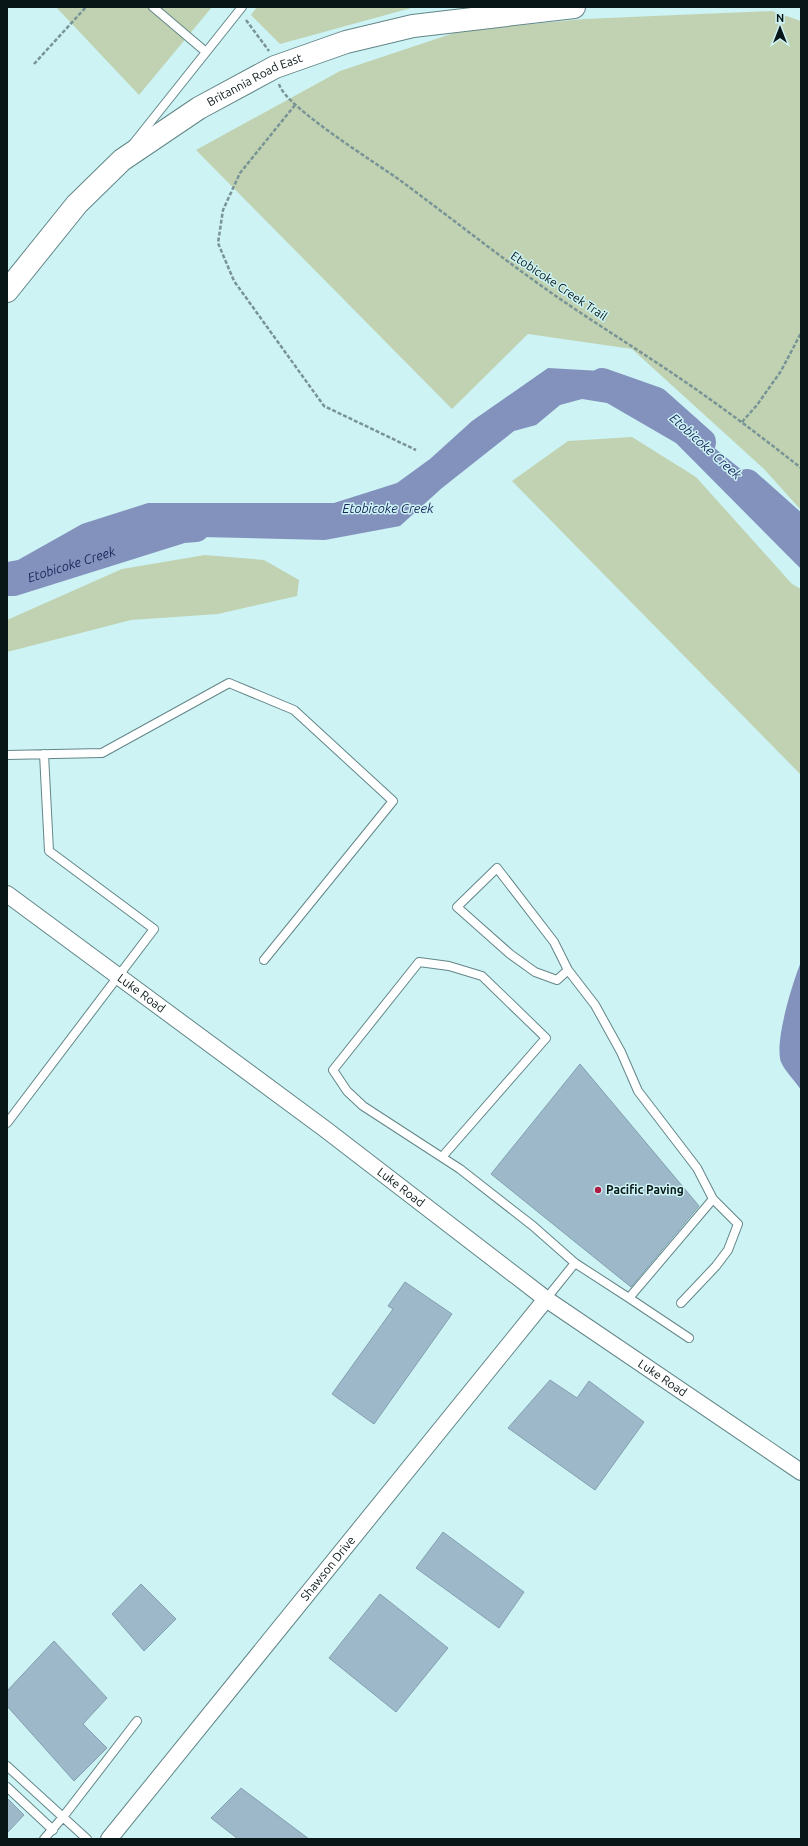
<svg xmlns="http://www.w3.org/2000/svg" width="808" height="1846" viewBox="0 0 808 1846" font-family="Ubuntu,sans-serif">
	<rect width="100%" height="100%" fill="#cdf3f5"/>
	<path fill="#c0d2b1" d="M56 7H212L139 95Z
		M257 7H415L280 44 251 15Z
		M772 11 801 21V510L764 469 632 349 528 334 452 409 196 150 340 71 460 31 584 19Z
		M632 437 696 477 792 584 801 589V775L512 481 568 441Z
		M205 555 264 560 299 580 297 596 218 614 131 620 7 652V620L122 569Z"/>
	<path fill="#8392bd" d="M548 368 601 371 681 421 743 471 801 538V569L676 443 607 403 582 399 560 405 536 425 514 431 442 488 400 526 325 540 158 536 137 547 69 559 39 579 7 584V562L18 560 82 524 148 503H334L397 483 430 459 472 421Z
		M801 962V1090C795 1081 785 1071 781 1062 774 1042 793 981 801 962Z"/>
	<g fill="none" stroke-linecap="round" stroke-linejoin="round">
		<g stroke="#8392bd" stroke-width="28">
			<path d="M602 382 656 401 702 442"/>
			<path d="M747 483 801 531"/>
			<path id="s1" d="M7 582H14L183 529 196 528"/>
		</g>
	</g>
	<path fill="#9cb8c9" stroke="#84a0b0" d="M580 1064 699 1206 631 1287 491 1174Z
		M405 1282 452 1314 374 1424 332 1394 393 1309 388 1306Z
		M550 1380 577 1398 589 1381 644 1422 595 1490 508 1428Z
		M443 1532 524 1592 499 1628 416 1568Z
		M141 1584 176 1619 144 1651 112 1614Z
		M380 1594 448 1648 396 1712 329 1658Z
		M54 1641 107 1698 83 1724 107 1748 74 1781 7 1706V1691Z
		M241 1788 309 1839H238L211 1818Z
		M7 1798 24 1815 7 1833Z"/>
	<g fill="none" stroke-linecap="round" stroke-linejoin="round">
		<defs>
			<path id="lane" d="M153 7 206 52
				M133 144 242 7
				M7 755 102 753 229 683 294 710 393 801 264 960
				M7 1123 154 929 49 851 44 754
				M442 1157 546 1038 482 976 449 966 419 962 333 1070 347 1091 363 1106 460 1169 533 1226 575 1263
				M629 1298 689 1338
				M546 1299 575 1263 629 1298 713 1199 697 1168 638 1091 621 1052 595 1005 568 970 554 942 497 868 457 907 510 954 535 972 557 980 568 970
				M681 1303 716 1266 728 1250 738 1224 713 1199
				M7 1766 87 1839
				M7 1787 53 1830
				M44 1839 63 1817 137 1721"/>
			<g id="street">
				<path id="s2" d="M7 894 325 1129 546 1299 801 1472"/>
				<path id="s3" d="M109 1839 546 1299"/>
			</g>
			<g id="secondary">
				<path id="s4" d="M7 291 77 204 122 160 199 108 275 67 346 42 413 26 574 7"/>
			</g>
		</defs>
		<use href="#lane" stroke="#638688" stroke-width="10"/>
		<use href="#street" stroke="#638688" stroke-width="18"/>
		<use href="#secondary" stroke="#638688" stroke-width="24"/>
		<path stroke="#799496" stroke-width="2.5" stroke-dasharray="4 2" stroke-linecap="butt" d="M246 20 269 51
			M34 64 86 7
			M279 84C285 107 378 164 401 181 451 218 499 256 550 292 593 322 637 349 681 379 722 407 762 437 801 468
			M295 105 240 173 223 210 218 243 234 281 324 406 416 450
			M742 422 757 405 781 371 801 333"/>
		<use href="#lane" stroke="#fff" stroke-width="8"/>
		<use href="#street" stroke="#fff" stroke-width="16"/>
		<use href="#secondary" stroke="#fff" stroke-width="22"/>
	</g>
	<circle fill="#af1c42" stroke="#cdf3f5" stroke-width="1.5" cx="598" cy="1190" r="4"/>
	<g text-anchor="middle" stroke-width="3" stroke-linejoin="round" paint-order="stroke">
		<g font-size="12" fill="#081617" stroke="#cdf3f5">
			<text dy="4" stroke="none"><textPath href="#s4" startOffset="330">Britannia Road East</textPath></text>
			<text transform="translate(559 286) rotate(34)" y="4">Etobicoke Creek Trail</text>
			<text dy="4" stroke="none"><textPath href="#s2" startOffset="167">Luke Road</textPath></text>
			<text dy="4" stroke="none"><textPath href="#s2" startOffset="491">Luke Road</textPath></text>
			<text dy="4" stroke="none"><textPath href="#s2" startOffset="815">Luke Road</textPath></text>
			<text dy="4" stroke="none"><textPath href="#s3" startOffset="348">Shawson Drive</textPath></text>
		</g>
		<g font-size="12" font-weight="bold" fill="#081617" stroke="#cdf3f5" text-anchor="start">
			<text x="606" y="1194">Pacific Paving</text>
		</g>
		<g font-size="13" font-style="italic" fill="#19265b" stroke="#cdf3f5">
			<text transform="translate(706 446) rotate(42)" y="5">Etobicoke Creek</text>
			<text x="388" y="513">Etobicoke Creek</text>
			<text dy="5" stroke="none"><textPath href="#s1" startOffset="67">Etobicoke Creek</textPath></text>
		</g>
	</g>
	<rect width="808" height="1846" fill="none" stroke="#081617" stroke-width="16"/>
	<g transform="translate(780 28)" stroke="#cdf3f5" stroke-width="3" paint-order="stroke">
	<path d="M0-3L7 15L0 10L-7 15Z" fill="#081617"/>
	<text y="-6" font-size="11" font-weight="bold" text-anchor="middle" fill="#081617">N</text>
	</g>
</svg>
